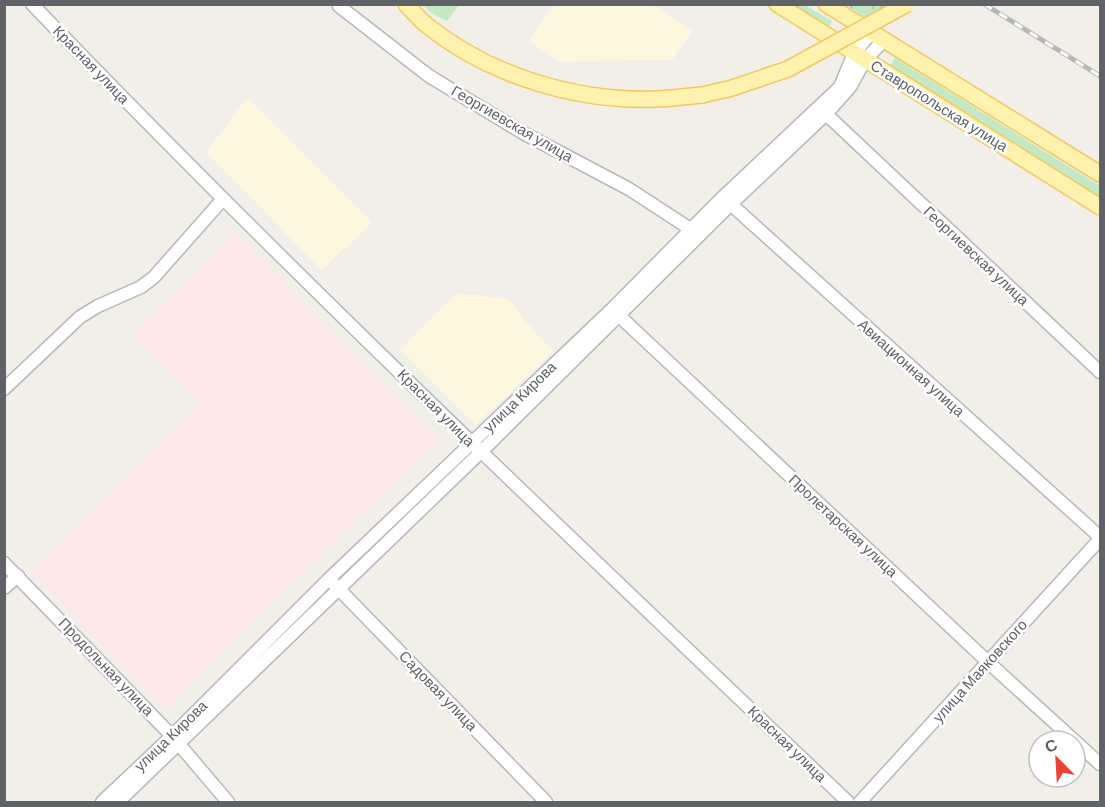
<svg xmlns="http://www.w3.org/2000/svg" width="1105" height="807" viewBox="0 0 1105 807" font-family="Barlow,sans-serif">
	<defs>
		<pattern id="forest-crowns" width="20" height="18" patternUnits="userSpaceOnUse" patternTransform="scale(1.5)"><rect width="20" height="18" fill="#c5e8c5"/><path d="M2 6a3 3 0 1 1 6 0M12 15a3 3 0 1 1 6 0" fill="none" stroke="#a3c0a4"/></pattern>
	</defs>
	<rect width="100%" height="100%" fill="#f1efe8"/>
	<path fill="#fef7e0" d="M554 5H652L693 30 672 60 559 61 529 41Z
		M248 97 372 222 322 270 206 152Z
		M458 293 509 299 526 322 553 352 475 425 400 350Z"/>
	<path fill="#fce8e6" d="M236 233 439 440 164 708 29 571 201 403 133 333Z"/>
	<path fill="#c5e8c5" d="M423 5H459L447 21 433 14Z
		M788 5H805L832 21 827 29Z
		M895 58 1100 186V199L889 68Z"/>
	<path fill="url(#forest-crowns)" d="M846 5H891L867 18Z"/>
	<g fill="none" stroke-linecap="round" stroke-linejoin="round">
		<defs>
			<path id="minor" d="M32 4C296 279 573 540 848 802
				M339 6 429 76 525 134 629 189 692 230
				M826 114 1100 372
				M725 199 1100 537
				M614 311 988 662 1100 764
				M4 389 80 317 98 306 141 287 154 277 223 199
				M4 563 172 736 228 802
				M332 582 546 802
				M4 588 18 576
				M102 802 172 736 329 579 612 309 723 197 840 87 854 53 872 32
				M118 802 488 445 730 205 826 114 850 87 865 60 884 40
				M860 802 1100 539"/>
			<path id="major" d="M406 4C413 12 420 20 429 27 491 76 577 102 656 99 671 99 687 96 702 95
				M777 4 1100 207
				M826 4 1100 174"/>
		</defs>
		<use href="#minor" stroke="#b5b8bc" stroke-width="15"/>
		<use href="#major" stroke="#f2c960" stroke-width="18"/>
		<use href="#minor" stroke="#fff" stroke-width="12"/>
		<use href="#major" stroke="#fff2af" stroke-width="15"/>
		<defs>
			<path id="rail" d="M984 4 1100 76"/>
		</defs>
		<use href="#rail" stroke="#b6b7b8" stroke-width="5"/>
		<use href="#rail" stroke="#fff" stroke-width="3" stroke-dasharray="9" stroke-linecap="butt"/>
		<defs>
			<path id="major-bridge" d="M702 95 732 88 788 69 907 4"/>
		</defs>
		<use href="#major-bridge" stroke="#f2c960" stroke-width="18" stroke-linecap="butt"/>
		<use href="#major-bridge" stroke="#fff2af" stroke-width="15"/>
	</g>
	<g text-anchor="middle" stroke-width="5" stroke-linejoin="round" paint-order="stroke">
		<g font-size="15" fill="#5f6368" stroke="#fff">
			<text transform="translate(91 65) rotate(46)" y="5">Красная улица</text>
			<text transform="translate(939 106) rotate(32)" y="5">Ставропольская улица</text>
			<text transform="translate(512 124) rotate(30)" y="5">Георгиевская улица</text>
			<text transform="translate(976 256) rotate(43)" y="5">Георгиевская улица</text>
			<text transform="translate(911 368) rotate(42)" y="5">Авиационная улица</text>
			<text transform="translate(520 397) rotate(-44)" y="5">улица Кирова</text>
			<text transform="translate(436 408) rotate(45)" y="5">Красная улица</text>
			<text transform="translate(843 526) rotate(43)" y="5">Пролетарская улица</text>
			<text transform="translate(106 667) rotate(46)" y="5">Продольная улица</text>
			<text transform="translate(980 671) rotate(-48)" y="5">улица Маяковского</text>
			<text transform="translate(438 691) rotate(46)" y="5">Садовая улица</text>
			<text transform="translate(171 736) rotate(-44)" y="5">улица Кирова</text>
			<text transform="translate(787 744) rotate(44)" y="5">Красная улица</text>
		</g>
	</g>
	<rect width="1105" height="807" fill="none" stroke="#5f6368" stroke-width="12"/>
	<g transform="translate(1057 759) rotate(336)"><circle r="28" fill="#ffffff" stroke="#bfc1c3" stroke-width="1.5"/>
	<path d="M0-4.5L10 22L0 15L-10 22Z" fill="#ea4335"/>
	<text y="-9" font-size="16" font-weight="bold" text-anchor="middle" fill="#5f6368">С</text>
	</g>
</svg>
